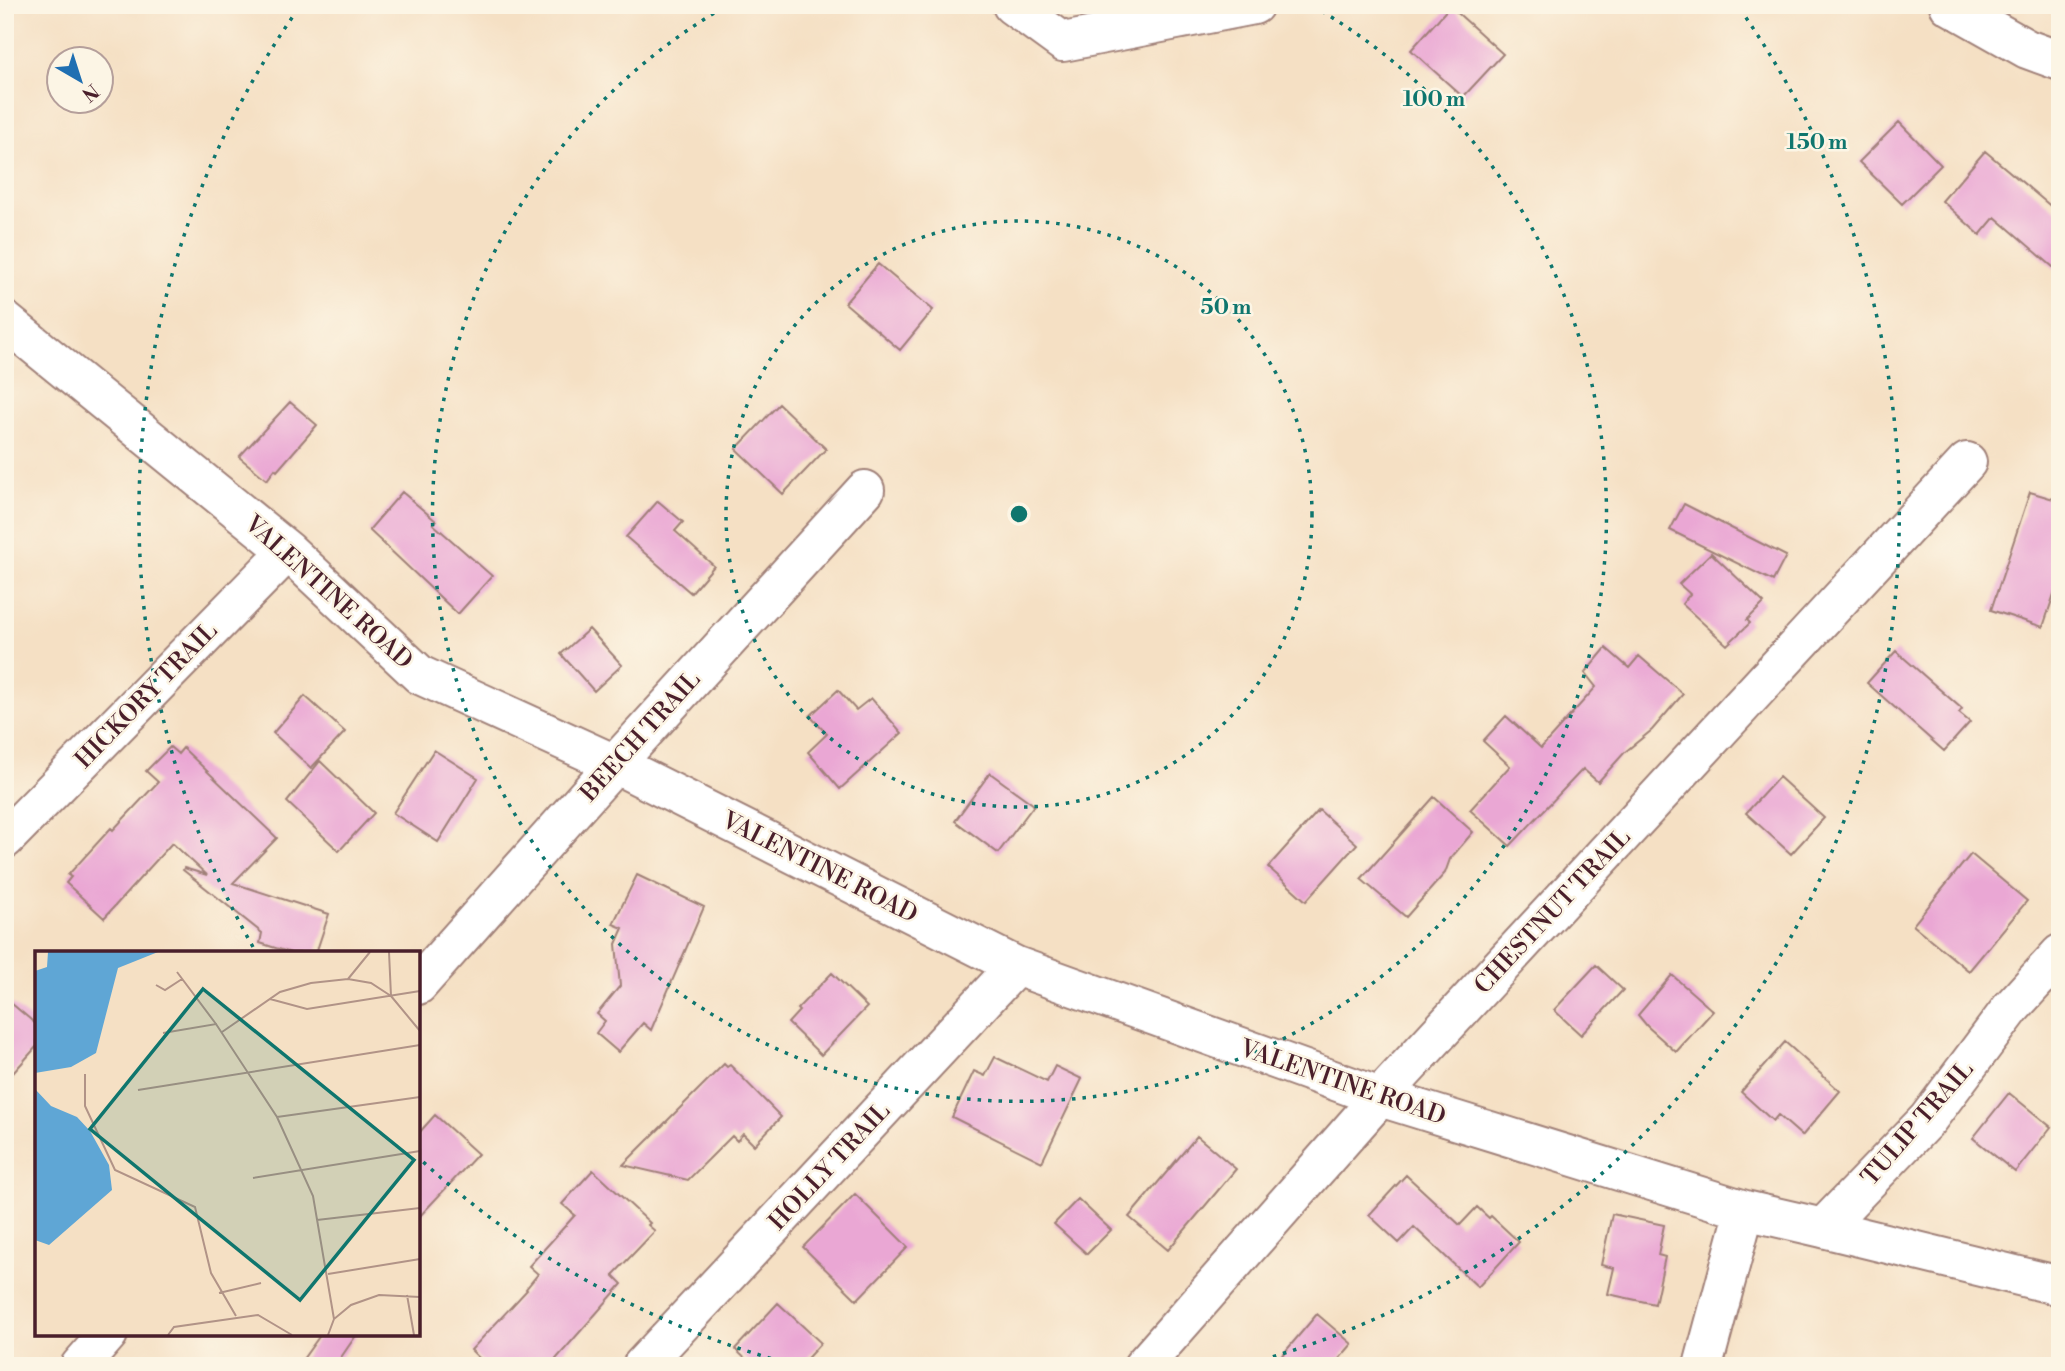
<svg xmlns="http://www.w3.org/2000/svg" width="2065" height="1371" viewBox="0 0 2065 1371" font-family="'Libre Bodoni',serif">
	<rect width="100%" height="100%" fill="#fcf5e5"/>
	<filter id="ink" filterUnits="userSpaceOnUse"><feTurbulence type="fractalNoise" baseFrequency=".0143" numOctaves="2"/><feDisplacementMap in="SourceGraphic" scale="14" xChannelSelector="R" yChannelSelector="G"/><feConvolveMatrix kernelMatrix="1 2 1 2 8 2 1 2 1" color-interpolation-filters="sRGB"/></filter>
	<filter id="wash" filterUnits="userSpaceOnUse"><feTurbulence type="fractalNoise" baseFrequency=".00686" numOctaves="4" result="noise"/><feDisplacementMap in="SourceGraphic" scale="28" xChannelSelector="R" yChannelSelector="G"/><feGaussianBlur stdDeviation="1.57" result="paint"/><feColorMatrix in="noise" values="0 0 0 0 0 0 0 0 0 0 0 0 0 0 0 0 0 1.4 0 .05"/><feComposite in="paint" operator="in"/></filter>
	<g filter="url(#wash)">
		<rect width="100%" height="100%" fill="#f5e0c4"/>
		<g id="blocks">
			<path fill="#eaa7d4" d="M1450 6 1503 54 1463 97 1411 50Z
				M1899 122 1941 165 1902 204 1859 162Z
				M1985 151 2060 214V273L1995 217 1980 235 1942 201Z
				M878 264 933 310 900 350 845 303Z
				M290 402 317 425 277 471 275 469 267 480 239 457Z
				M779 404 826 449 783 494 736 449Z
				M402 492 436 521 433 524 492 576 458 614 369 530Z
				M2030 492 2060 501V576L2043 627 1991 610Z
				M658 501 683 522 675 531 714 566 691 593 626 537Z
				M1684 504 1786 556 1773 581 1670 530Z
				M1711 553 1764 603 1747 620 1750 623 1727 645 1682 604 1690 594 1679 584Z
				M589 629 622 665 594 691 561 654Z
				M1606 648 1629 668 1639 656 1683 694 1652 730 1625 752 1598 782 1583 769 1510 846 1470 810 1510 766 1483 741 1506 716 1541 748 1596 687 1585 673Z
				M1896 651 1962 709 1959 713 1970 722 1944 751 1867 683Z
				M838 690 856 710 871 698 902 733 840 789 808 752 827 734 810 716Z
				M305 696 345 732 311 768 273 733Z
				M170 747 178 754 183 748 277 838 233 883 329 914 316 953H291L260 943 262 933 183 870 184 868 207 875 172 843 104 918 66 883 71 877 68 875 111 828 113 830 158 782 146 771Z
				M434 750 478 778 438 842 393 813Z
				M320 761 374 813 339 851 287 802Z
				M990 773 1034 805 998 853 955 821Z
				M1779 777 1824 818 1791 854 1746 813Z
				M1434 797 1473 832 1450 859 1445 873 1406 917 1361 879Z
				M1319 810 1357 844 1306 901 1268 867Z
				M1971 854 2027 901 1969 971 1913 925Z
				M637 875 704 907 651 1030 643 1023 618 1052 596 1033 605 1021 597 1014 620 986 616 944 623 928 613 924Z
				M1596 965 1623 990 1581 1035 1554 1010Z
				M832 973 867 1007 821 1055 788 1023 799 1011 797 1009Z
				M1672 975 1713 1011 1676 1052 1647 1026 1638 1015Z
				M5 998 37 1025V1046L5 1082Z
				M1785 1042 1840 1091 1802 1136 1778 1115 1773 1121 1741 1092Z
				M995 1057 1047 1082 1055 1066 1082 1079 1042 1162 952 1117 974 1071 985 1076Z
				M724 1064 727 1067 730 1065 781 1117 754 1145 743 1134 737 1141 732 1136 688 1180 623 1165Z
				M2009 1093 2051 1127 2015 1172 1973 1138Z
				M435 1115 478 1154 418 1218V1134Z
				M1197 1136 1236 1169 1168 1250 1129 1217Z
				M593 1170 650 1223 648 1225 655 1231 613 1275 622 1284 550 1366H487L471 1350 527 1290 526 1289 538 1274 529 1266 575 1215 562 1204Z
				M1406 1175 1460 1225 1477 1207 1489 1218 1491 1216 1519 1242 1478 1287 1414 1227 1399 1243 1369 1215Z
				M855 1194 908 1247 857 1300 803 1247Z
				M1078 1199 1111 1230 1087 1254 1054 1224Z
				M1612 1214 1664 1225 1658 1255 1665 1257 1655 1304 1608 1294 1614 1268 1601 1265Z
				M778 1303 821 1343 800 1366H753L735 1349Z
				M1317 1314 1352 1344 1333 1366H1273Z
				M321 1334H357L335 1366H298Z"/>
		</g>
	</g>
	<g filter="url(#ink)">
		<use href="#blocks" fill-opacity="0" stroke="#a08078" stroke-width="2"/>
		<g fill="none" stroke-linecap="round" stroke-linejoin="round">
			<defs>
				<path id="street" d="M1012 5 1063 42 1254 5
					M1949 5 2027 49 2060 61
					M5 321 288 551 420 675 615 764 1016 966 1380 1097 1745 1210 1823 1228 1928 1119 2011 1008 2060 954
					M5 839 288 551
					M418 985 615 764 865 490
					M1823 1228 2060 1286
					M80 1366 108 1334
					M642 1366 1016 966
					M1143 1366 1380 1097 1967 462
					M1703 1366 1745 1210"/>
			</defs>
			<use href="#street" stroke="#a08078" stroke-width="42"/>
			<use href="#street" stroke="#fff" stroke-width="38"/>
		</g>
	</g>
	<g fill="none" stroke="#0f766e" stroke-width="3.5" stroke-dasharray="3.5 7">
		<circle cx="1019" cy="514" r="293"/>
		<path d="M1313 6A587 587 0 1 1 726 6"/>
		<path d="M791 1364A880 880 0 0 1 419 1158M253 947A880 880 0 0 1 298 9M1740 9A880 880 0 0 1 1247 1364"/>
	</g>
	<g text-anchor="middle" stroke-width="5" stroke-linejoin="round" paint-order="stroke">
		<g font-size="24" fill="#4a1f2b" stroke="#fcf5e5">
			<text transform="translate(329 592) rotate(42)" y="8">VALENTINE ROAD</text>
			<text transform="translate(146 695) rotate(-46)" y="8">HICKORY TRAIL</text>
			<text transform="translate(640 736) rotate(-48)" y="8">BEECH TRAIL</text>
			<text transform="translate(820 867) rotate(27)" y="8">VALENTINE ROAD</text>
			<text transform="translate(1552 911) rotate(-47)" y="8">CHESTNUT TRAIL</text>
			<text transform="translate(1343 1082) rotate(19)" y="8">VALENTINE ROAD</text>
			<text transform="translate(1917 1123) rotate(-49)" y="8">TULIP TRAIL</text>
			<text transform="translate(829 1166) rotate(-47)" y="8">HOLLY TRAIL</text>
		</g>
	</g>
	<g transform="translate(35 951)">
		<rect width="385" height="385" fill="#f5e0c4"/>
		<path d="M13 1H123L83 17 61 102 36 116 0 122V20L12 16ZM0 138 16 155 42 166 55 180 74 214 77 239 14 294 0 289Z" fill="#5fa6d5"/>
		<path fill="none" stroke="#b19387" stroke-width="2" d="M354 1 356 45 385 80M142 21 181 73M313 28 335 1M121 34 130 39 147 28M235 48 272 58 385 40M187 81 245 41 276 32 313 28 336 32 356 45M128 82 181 73 242 166 278 245 299 368M50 123V155L80 219 160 256 176 322 201 365M103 139 385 94M242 166 385 146M218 227 385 200M282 269 385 257M293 323 385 308M184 342 226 332M372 344 379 384M133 384 139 376 223 364 257 384M293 384 299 368 316 354 344 344 385 346"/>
		<path fill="#0f766e" fill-opacity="0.15" stroke="#0f766e" stroke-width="3.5" d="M168 38 379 209 265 349 55 178Z"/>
		<rect width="385" height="385" fill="none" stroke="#4a1f2b" stroke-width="3.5"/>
	</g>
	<circle cx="1019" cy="514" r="10" fill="#0f766e" stroke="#fcf5e5" stroke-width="3.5"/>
	<g font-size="21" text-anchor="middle" font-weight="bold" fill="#0f766e" stroke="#fcf5e5" stroke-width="5" stroke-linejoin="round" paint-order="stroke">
		<text x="1434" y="106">100 m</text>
		<text x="1817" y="149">150 m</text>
		<text x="1226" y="314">50 m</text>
	</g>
	<rect width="2065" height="1371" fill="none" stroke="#fcf5e5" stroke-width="28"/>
	<g transform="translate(80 80) rotate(141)"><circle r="33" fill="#fcf5e5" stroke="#b59f9b" stroke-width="2"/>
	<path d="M0-5L12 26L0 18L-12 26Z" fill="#1f6fb2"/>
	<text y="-10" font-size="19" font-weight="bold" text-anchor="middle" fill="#4a1f2b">N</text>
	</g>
</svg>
